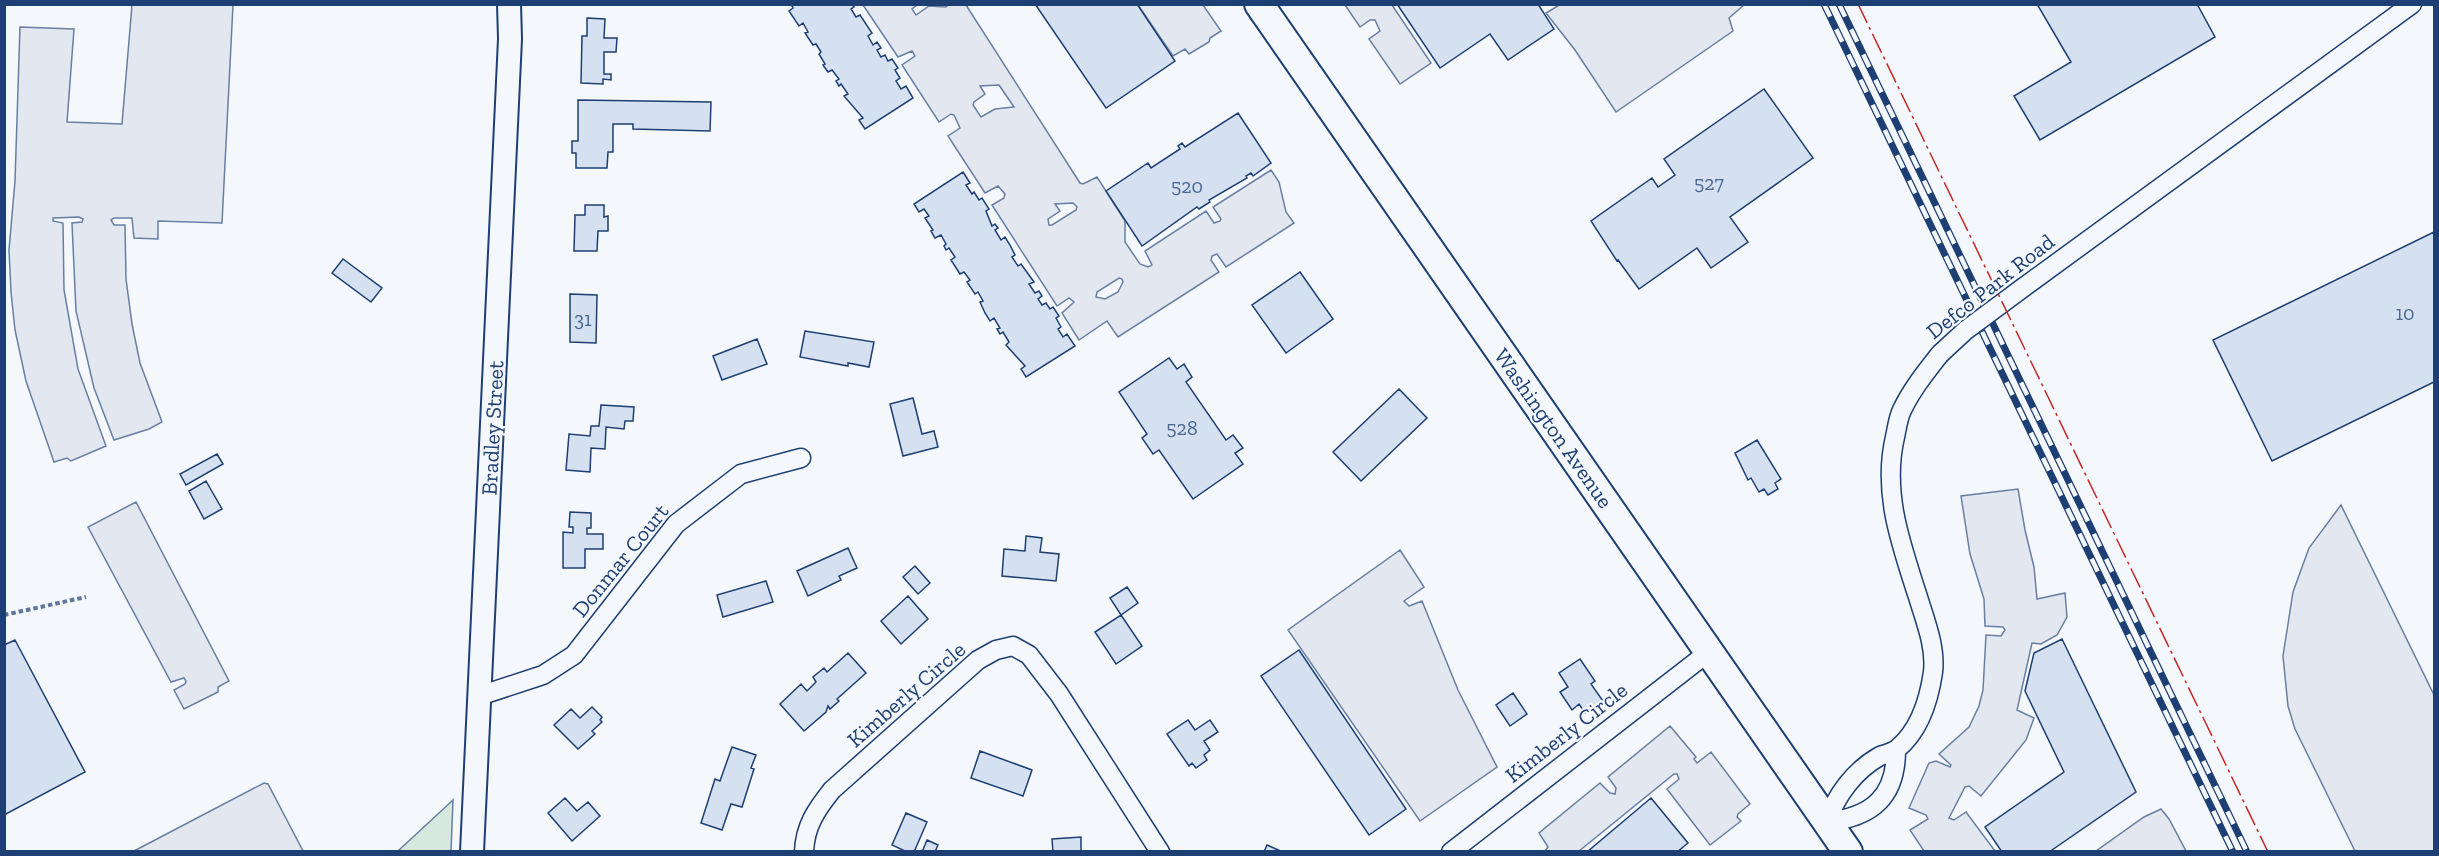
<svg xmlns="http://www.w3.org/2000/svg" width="2439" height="856" viewBox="0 0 2439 856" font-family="'Zilla Slab',serif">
	<rect width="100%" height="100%" fill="#f4f7fb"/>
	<path fill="#d7e8df" stroke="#687fa3" stroke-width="1.5" d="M453 800 451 851H398Z"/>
	<path fill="#e3e8f0" stroke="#687fa3" stroke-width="1.5" fill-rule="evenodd" d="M1561 4H1744V5L1729 18 1733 31 1616 112 1575 50 1546 13Z
		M132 5H233L222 223 158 221V239L134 238 132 218H114L111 220 114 225H125L126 279 132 324 140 363 162 422 149 429 114 440 94 388 76 311 72 223 82 222 83 219 79 217 53 218V221L63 223 64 290 78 369 106 446 71 461 67 458 54 462 26 381 15 330 11 292 9 250 15 181 20 27 74 29 67 122 122 124Z
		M863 5H917L912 9 916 15 929 6 946 7 948 5H966L1080 183 1083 184 1097 177 1125 221V242L1140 264 1148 267 1152 265 1145 251 1206 211 1214 223 1220 221 1221 219 1213 207 1271 170 1279 182 1286 212 1294 223 1226 267 1217 254 1212 256 1211 260 1219 272 1118 337 1107 321 1079 340 1062 313 1074 302 1069 298 1057 306 992 205 1004 198 1005 194 998 186 985 193 948 136 960 128 954 115 951 114 939 122 902 65 915 56 912 51 898 57ZM999 85 1014 107 995 109 981 117 973 105 974 102 985 94 980 86ZM1073 203 1077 207 1076 210 1052 225H1049L1048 219 1060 211 1055 204ZM1119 278 1122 279 1123 282 1118 292 1105 299 1096 297 1097 292Z
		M1138 5H1203L1221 31 1210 38 1209 42 1189 54 1185 49 1173 56Z
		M1345 5H1392L1431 63 1400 84 1369 39 1380 31 1375 20H1370L1360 27Z
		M2018 489 2025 530 2034 567 2037 599 2065 593 2067 617 2057 635 2041 644 2032 643 2017 710 2034 718 2026 740 1981 796 1969 786 1965 787 1949 818 1954 820 1966 812 1995 851H1924L1910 830 1928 819 1926 815 1909 808 1929 763 1936 761 1950 767 1951 765 1939 754 1969 727 1979 706 1983 690 1986 635 2001 636 2005 630 2003 627 1985 626 1984 599 1970 554 1961 496Z
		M136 502 229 681 218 687V692L184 709 174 690 185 684 186 681 184 678 171 682 88 527Z
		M2341 505 2434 695V851H2355L2295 729 2288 706 2283 656 2293 592 2309 548Z
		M1400 550 1424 587 1404 601 1409 606 1422 601 1458 690 1497 767 1420 821 1288 630Z
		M1670 726 1696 757 1694 759 1697 763 1711 752 1750 804 1738 814 1737 817 1741 821 1710 845 1667 789 1679 779 1677 774H1674L1579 851H1545L1548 847 1539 833 1600 783 1610 793 1615 794 1616 788 1608 777Z
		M264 783 268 784 303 851H134Z
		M2161 809 2169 819 2186 851H2096L2144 817Z"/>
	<path fill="#d5e0f0" stroke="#1d3f73" stroke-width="1.5" d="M791 4H852L854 7 851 9 856 17 860 15 872 33 868 36 873 45 877 42 881 48 877 50 881 57 885 55 888 61 892 59 898 68 895 70 900 78 896 81 901 89 906 86 913 98 865 129 859 120 863 118 844 96 848 94 841 84 839 86 836 81 839 79 832 70 828 72 823 65 825 64 819 54 821 52 816 44 813 45 805 33 808 32 803 23 799 26 789 11 793 8Z
		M1035 4H1137L1175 61 1106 108Z
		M1397 4H1538L1554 29 1508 60 1490 34 1440 68Z
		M2037 4H2197L2215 37 2040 140 2014 96 2071 62Z
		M587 18 605 19 604 38H617L616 52H604V74H611V80L603 79V84L581 83 582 36H587Z
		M1764 89 1813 158 1730 217 1748 242 1711 268 1697 248 1639 289 1618 260 1617 261 1591 221 1652 178 1658 187 1675 175 1664 159Z
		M578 100 711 102 710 131 633 129V124H613V152H608L607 168H576V153H572V141H578Z
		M1238 113 1271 163 1253 176 1251 173 1246 176 1247 178 1209 200 1210 202 1199 209 1197 207 1142 246 1106 191 1148 163 1151 168 1180 149 1178 146 1182 143 1185 147Z
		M963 172 970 183 966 185 972 194 974 192 979 200 982 198 989 209 986 211 992 226 995 224 998 228 995 230 1001 240 1005 237 1010 245 1015 255 1012 257 1018 266 1021 264 1034 282 1029 284 1035 293 1039 291 1042 296 1038 299 1042 305 1046 303 1050 309 1053 307 1059 316 1056 318 1061 327 1058 329 1063 337 1067 334 1075 346 1026 377 1021 369 1025 366 1006 345 1009 342 1003 332 1000 334 997 329 1000 328 994 318 990 321 985 313 980 302 983 301 978 292 975 294 967 282 970 280 964 272 960 274 951 260 955 257 949 248 946 250 944 246 946 244 941 235 935 238 931 231 933 230 925 218 929 216 924 209 919 212 914 204Z
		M585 205H604V217L608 216V231H598L597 251H574L575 215H585Z
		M2434 232V382L2272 461 2213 340Z
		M343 259 382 288 371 302 332 273Z
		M1300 272 1333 319 1286 353 1252 305Z
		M570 294 597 295 596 343 570 342Z
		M805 331 874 342 869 367 848 363V366L800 357Z
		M757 339 767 364 722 380 713 356Z
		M1169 358 1177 369 1184 364 1192 377 1186 382 1226 440 1233 435 1243 448 1235 453 1243 464 1193 499 1159 450 1153 454 1142 438 1147 434 1119 392Z
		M1399 389 1427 418 1361 481 1333 452Z
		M913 398 922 434 934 431 938 447 903 456 890 404Z
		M601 405 634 407 633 421H625L624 429 606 427 605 449 591 448 590 472 566 470 569 434 590 436 591 426H599Z
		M1757 440 1781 479 1775 483 1778 489 1768 495 1764 489 1759 492 1751 478 1748 480 1735 453Z
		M217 454 223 464 186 485 180 474Z
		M206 481 222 509 204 519 189 491Z
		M570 512 591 513V528H587V534H603V549H585V568H563V532L573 533V527H569Z
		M1026 536 1042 538 1040 552 1059 554 1056 581 1002 576 1004 549 1025 551Z
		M848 548 857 568 839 576 841 580 808 596 797 571Z
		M915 566 930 583 918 594 903 577Z
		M766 581 773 602 723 617 717 595Z
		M1127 587 1138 603 1121 615 1110 598Z
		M908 596 928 619 901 644 881 621Z
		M1121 615 1142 646 1116 664 1095 632Z
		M2062 639 2136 792 2049 852H2002L1985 827 2064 772 2025 691 2034 653Z
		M15 640 85 772 4 815V645Z
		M1299 650 1406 809 1369 835 1261 676Z
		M848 653 866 673 837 699 839 701 830 709 828 706 826 712 804 731 780 704 801 684 807 691 816 682 813 677 824 668 827 672Z
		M1580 659 1595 681 1591 684 1603 701 1585 713 1579 704 1572 710 1560 692 1568 687 1559 673Z
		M1513 693 1527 714 1510 726 1496 705Z
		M592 707 602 717 600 720 602 722 592 731 595 734 578 749 554 725 571 709 580 718Z
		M1188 720 1195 730 1210 720 1218 732 1204 741 1210 750 1204 755 1207 760 1196 768 1192 763 1189 766 1167 734Z
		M732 747 756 755 751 768 754 769 742 807 731 804 722 830 701 823 715 779 720 781Z
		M980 751 1032 770 1023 796 971 778Z
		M565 798 577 811 588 802 600 816 572 841 548 813Z
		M1651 798 1688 843 1677 852H1587Z
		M906 813 927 822 914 852H907L892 845Z
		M1081 837V852H1053L1052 839Z
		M927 840 938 845 935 852H922Z
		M1267 845 1283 852H1264Z"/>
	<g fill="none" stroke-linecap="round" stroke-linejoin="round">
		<defs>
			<path id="minor" d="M2024 287 2412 4
				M479 696 543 675 574 655 676 524 741 474 801 458
				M1896 750C1896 797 1872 817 1827 822 1836 795 1855 770 1880 756 1885 754 1892 753 1897 749 1919 731 1929 700 1933 672 1936 647 1925 620 1918 597 1901 544 1882 493 1895 437 1897 428 1898 418 1902 410 1912 389 1926 372 1940 354
				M804 852C805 826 816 810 832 790L978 660 996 650 1013 646 1029 655 1059 694 1160 852
				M1451 852 1710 651"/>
			<path id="tertiary" d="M472 852 510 39 509 4"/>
			<path id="primary" d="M1259 4 1848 852"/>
		</defs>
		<use href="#minor" stroke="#1d3f73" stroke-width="21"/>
		<use href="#tertiary" stroke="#1d3f73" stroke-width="26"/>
		<use href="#primary" stroke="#1d3f73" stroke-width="32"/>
		<path stroke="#5e769c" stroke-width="4" stroke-dasharray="4.5 3" stroke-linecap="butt" d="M4 615 86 597"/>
		<use href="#minor" stroke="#f4f7fb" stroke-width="18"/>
		<use href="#tertiary" stroke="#f4f7fb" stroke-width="22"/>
		<use href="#primary" stroke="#f4f7fb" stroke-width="28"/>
		<defs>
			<path id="rail" d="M1824 4 2233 852
				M1839 4 2247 852"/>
		</defs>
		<use href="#rail" stroke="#1d3f73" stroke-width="7"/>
		<use href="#rail" stroke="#f4f7fb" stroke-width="4.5" stroke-dasharray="14" stroke-linecap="butt"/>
		<defs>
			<path id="minor-bridge" d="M1940 354 1966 330 2024 287"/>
		</defs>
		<use href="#minor-bridge" stroke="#1d3f73" stroke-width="21" stroke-linecap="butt"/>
		<use href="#minor-bridge" stroke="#f4f7fb" stroke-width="18"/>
		<path stroke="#c62828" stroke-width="1.5" stroke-dasharray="21 4.5 3 4.5" stroke-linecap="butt" d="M1858 4 2268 852"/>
	</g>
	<g text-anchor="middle" stroke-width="4.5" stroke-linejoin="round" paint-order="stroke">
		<g font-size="20" fill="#4b6792">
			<text x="1709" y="190">527</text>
			<text x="1187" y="193">520</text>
			<text x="2405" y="320">10</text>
			<text x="583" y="326">31</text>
			<text x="1182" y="435">528</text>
		</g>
		<g font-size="22" fill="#1d3f73" stroke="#f4f7fb">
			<text transform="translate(1990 286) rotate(-38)" y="8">Defco Park Road</text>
			<text transform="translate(492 428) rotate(-87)" y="8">Bradley Street</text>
			<text transform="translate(1554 428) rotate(55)" y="8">Washington Avenue</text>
			<text transform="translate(620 560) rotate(-51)" y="8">Donmar Court</text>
			<text transform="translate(906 694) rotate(-41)" y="8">Kimberly Circle</text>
			<text transform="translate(1566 732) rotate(-38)" y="8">Kimberly Circle</text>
		</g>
	</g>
	<rect width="2439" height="856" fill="none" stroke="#1d3f73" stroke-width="12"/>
</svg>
